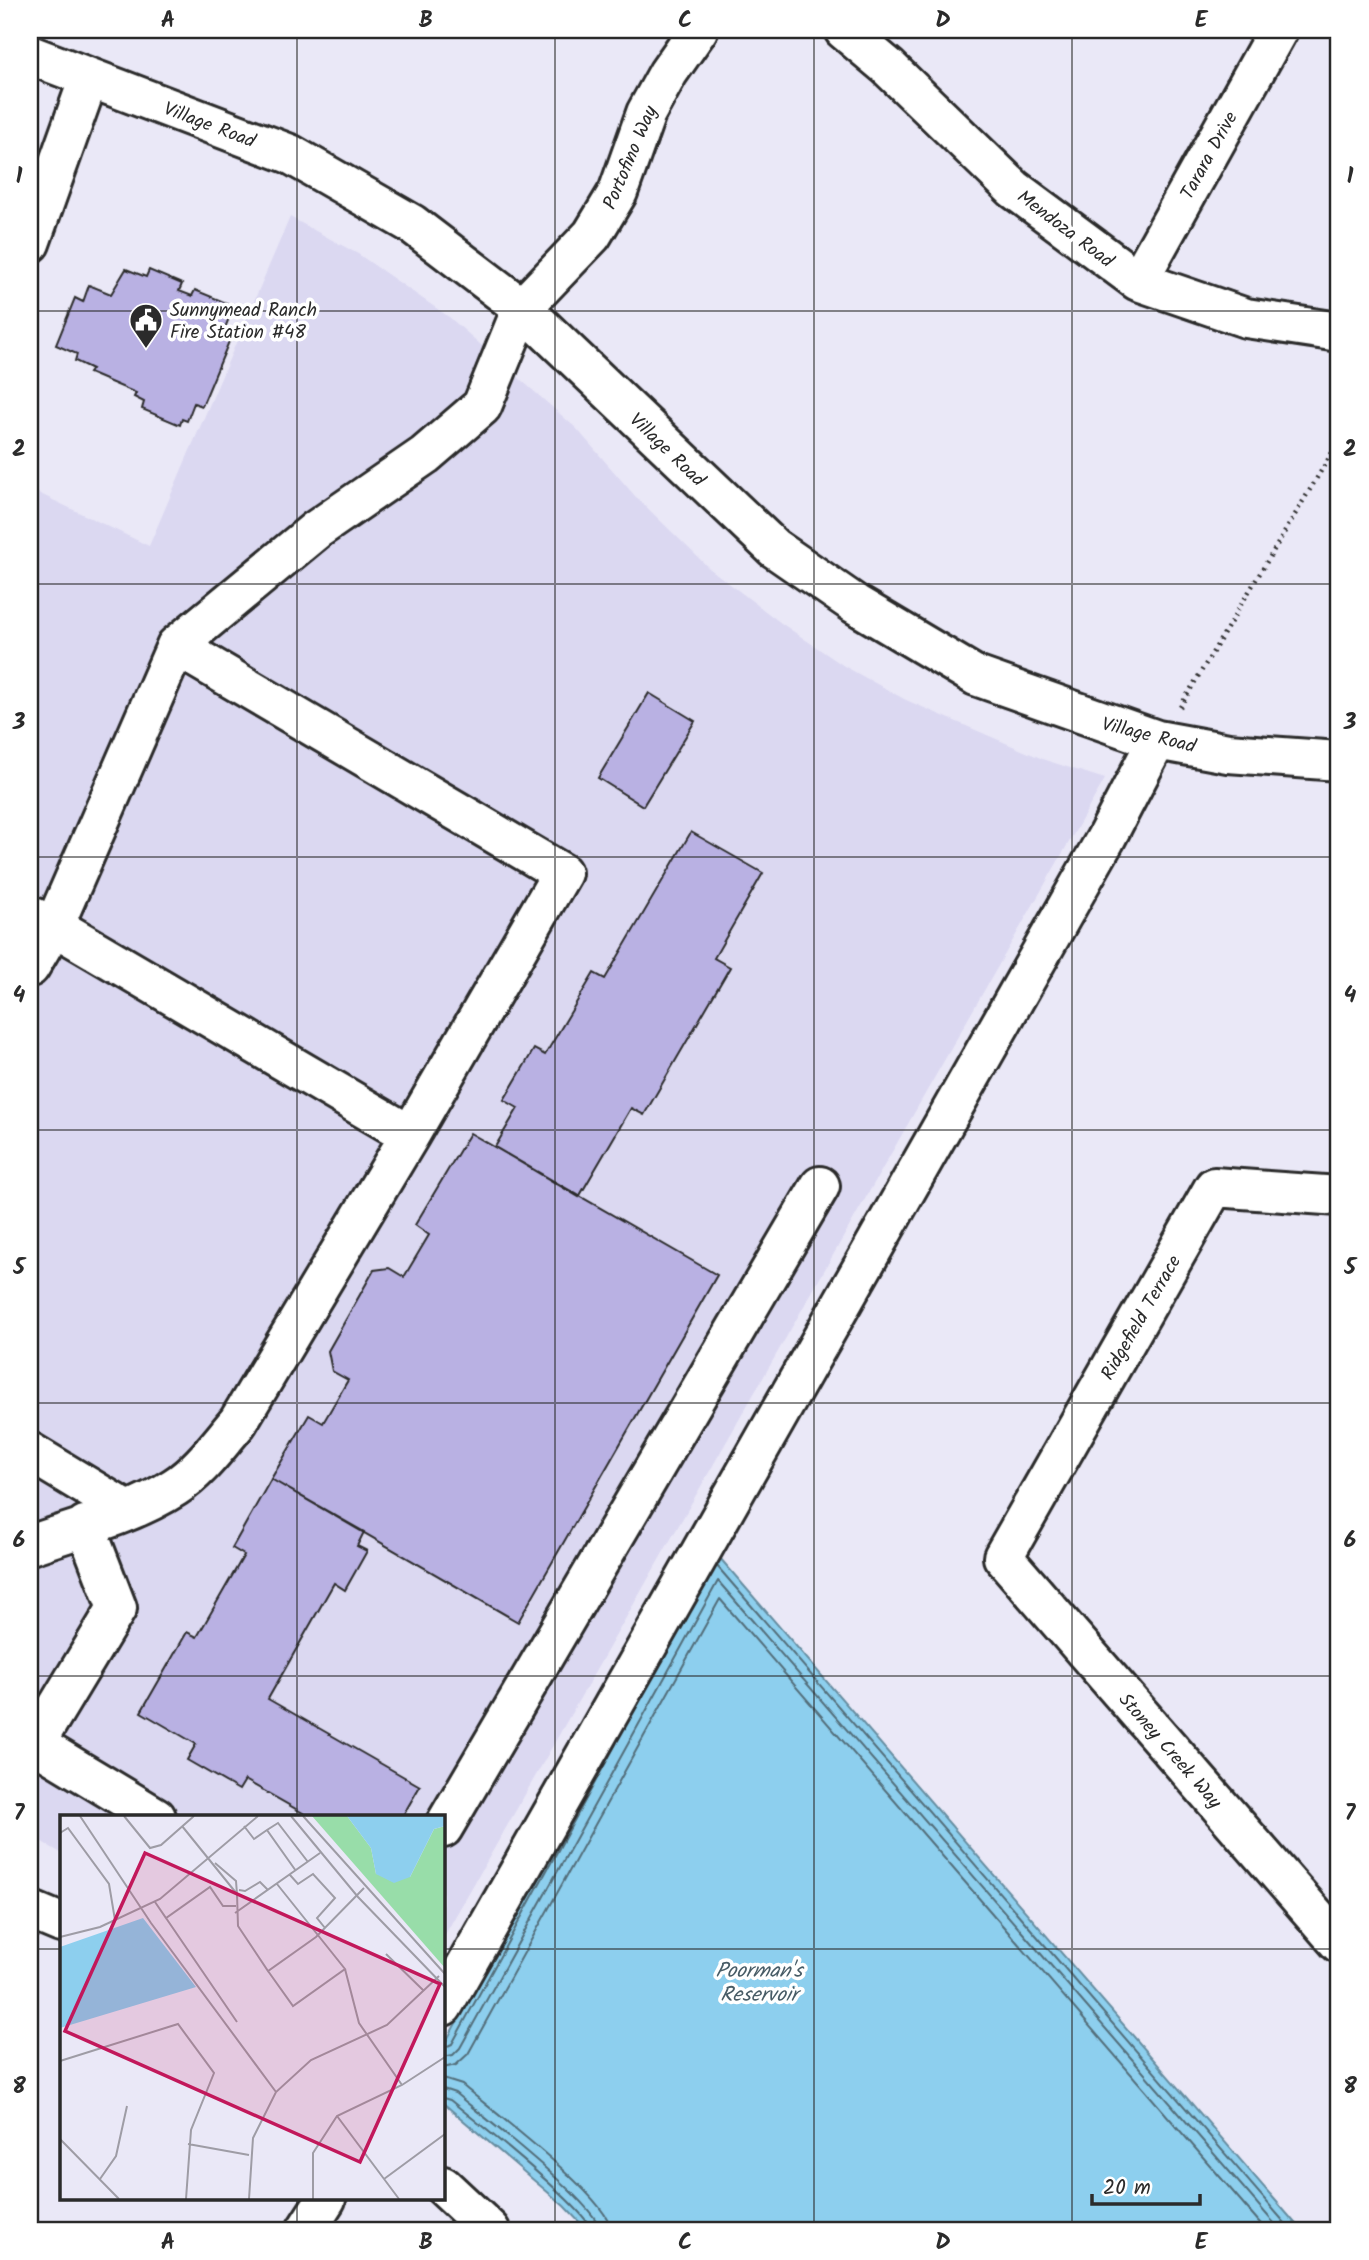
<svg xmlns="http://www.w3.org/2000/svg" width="1369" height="2260" viewBox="0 0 1369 2260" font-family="Kalam,sans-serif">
	<rect width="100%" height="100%" fill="#eae8f7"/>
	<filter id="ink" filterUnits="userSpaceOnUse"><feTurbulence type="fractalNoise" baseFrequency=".0143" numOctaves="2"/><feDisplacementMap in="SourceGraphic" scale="14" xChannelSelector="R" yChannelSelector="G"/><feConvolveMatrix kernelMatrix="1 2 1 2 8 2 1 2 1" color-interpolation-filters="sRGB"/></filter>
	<g filter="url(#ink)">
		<path fill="#dbd8f1" d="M290 217 358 254 449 317 576 428 635 496 709 568 781 623 844 666 906 700 1045 760 1105 779 443 1938V1817H61V1853L30 1835V489L149 546Z"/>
		<path fill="#8dcfee" stroke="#668da0" stroke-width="2" d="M713 1550 1301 2230H587L564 2206 443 2103V2047Z"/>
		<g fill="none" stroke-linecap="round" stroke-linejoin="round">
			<path stroke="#526d79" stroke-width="2" d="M717 1566 1291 2230
				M443 2048 452 2044 616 1744
				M443 2057 453 2055 460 2048 718 1581 1280 2230
				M443 2068 456 2065 468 2054 720 1599 1266 2230
				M443 2079 462 2085C490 2109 610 2199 611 2230
				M443 2089 455 2093C480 2114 599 2206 600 2230
				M443 2098 450 2100C473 2119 589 2210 591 2230"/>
		</g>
		<path fill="#b9b1e3" stroke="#2b2b2b" stroke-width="2" d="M126 269 146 277 149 270 182 284 179 291 192 296 195 290 229 304 227 311 231 313 225 328 233 332 202 406 194 403 187 421 182 419 180 425 142 409 144 402 134 397 136 393 89 373 92 369 75 361 77 354 56 345 75 298 83 302 89 285 111 294Z
			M649 693 695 721 643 806 598 778Z
			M691 832 763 873 714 958 730 967 644 1115 631 1108 579 1197 495 1147 518 1108 504 1100 534 1049 545 1055 594 973 605 979Z
			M470 1133 717 1275 518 1622 271 1479 309 1415 323 1423 348 1380 332 1371 328 1351 374 1270 389 1268 404 1277 429 1235 415 1225Z
			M271 1479 364 1532 357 1546 367 1551 345 1590 334 1583 268 1699 420 1786 402 1817H310L245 1780 239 1790 187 1760 196 1744 141 1712 187 1632 197 1637 244 1555 232 1548Z"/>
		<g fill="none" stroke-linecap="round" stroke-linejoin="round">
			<defs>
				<path id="minor" d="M844 30 888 67 1014 189 1138 281 1246 318 1339 332
					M30 55 290 154 412 224 522 308 774 548 855 604 976 676 1157 740 1228 753 1339 761
					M30 243 89 78
					M1138 281 1278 30
					M176 646 316 530 425 455 482 406 522 308 592 235 618 192 646 113 668 73 698 30
					M30 967 54 926 176 646 562 873 410 1135
					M1339 1196 1214 1187 1003 1557 1339 1943
					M30 1452 126 1510
					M85 1525 117 1608 35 1744 156 1817
					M30 1545C78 1528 132 1515 175 1487 200 1471 219 1444 238 1422L410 1135 54 926 31 916
					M443 1828 820 1186
					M30 1910 61 1923
					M443 2006 1105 840 1157 740
					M443 2186 490 2230
					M306 2230 326 2199"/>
			</defs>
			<use href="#minor" stroke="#2b2b2b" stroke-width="44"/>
			<path stroke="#2b2b2b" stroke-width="4.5" stroke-dasharray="2 5" stroke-linecap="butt" d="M1180 707 1339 441"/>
			<use href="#minor" stroke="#fff" stroke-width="38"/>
		</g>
	</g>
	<path fill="none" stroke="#2b2b2b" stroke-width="2" stroke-opacity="0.55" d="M297 30V1817M555 30V2230M814 30V2230M1072 30V2230M30 311H1339M30 584H1339M30 857H1339M30 1130H1339M30 1403H1339M30 1676H1339M30 1949H61M443 1949H1339M297 2199V2230"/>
	<defs>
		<symbol id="civic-pin" viewBox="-11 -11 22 30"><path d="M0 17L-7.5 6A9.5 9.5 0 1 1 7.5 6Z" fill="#2b2b2b" stroke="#fff"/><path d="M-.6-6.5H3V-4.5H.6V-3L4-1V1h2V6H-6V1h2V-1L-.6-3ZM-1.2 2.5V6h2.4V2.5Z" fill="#fff"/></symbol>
	</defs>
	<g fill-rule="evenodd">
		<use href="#civic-pin" x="127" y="301" width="38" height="52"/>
	</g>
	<g text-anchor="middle" stroke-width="7" stroke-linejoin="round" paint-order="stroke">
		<g font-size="19" fill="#2b2b2b" stroke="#fff">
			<text transform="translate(210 124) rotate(21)" y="7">Village Road</text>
			<text transform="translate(1208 155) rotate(-61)" y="7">Tarara Drive</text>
			<text transform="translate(629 157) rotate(-67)" y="7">Portofino Way</text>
			<text transform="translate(1066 228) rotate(37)" y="7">Mendoza Road</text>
			<text transform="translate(668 449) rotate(44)" y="7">Village Road</text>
			<text transform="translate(1149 734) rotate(14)" y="7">Village Road</text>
			<text transform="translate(1140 1317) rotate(-60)" y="7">Ridgefield Terrace</text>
			<text transform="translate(1171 1750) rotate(49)" y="7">Stoney Creek Way</text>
		</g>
		<g font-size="19" fill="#2b2b2b" stroke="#fff" text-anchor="start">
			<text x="170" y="316">Sunnymead Ranch<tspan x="170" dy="22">Fire Station #48</tspan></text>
		</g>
		<g font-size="21" font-style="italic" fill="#485c66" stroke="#fff">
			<text x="759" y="1977">Poorman's<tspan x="759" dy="24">Reservoir</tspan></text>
		</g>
	</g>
	<g transform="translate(60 1815)">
		<rect width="385" height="385" fill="#eae8f7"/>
		<path d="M252 1H287L311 33 316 59 350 62 374 14 385 11V153Z" fill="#98dda9"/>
		<path d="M287 1H385V11L374 14 350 62 334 68 316 59 311 33ZM83 103 136 172 0 213V132Z" fill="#8dcfee"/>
		<path fill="none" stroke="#9e9ca5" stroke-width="2" d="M20 1 91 108 216 277M64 1 90 33 101 30 134 1M231 1 298 82 385 172M243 1 385 159M122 11 177 79 176 66 155 48M184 11 194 24 207 15M0 18 8 13 49 69 55 105M236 56 207 15 218 8 248 47M230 60 238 69 253 59 275 83 257 103 265 113M179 75 185 76 200 67 208 75M177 79 178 111 208 156 256 122 304 73M95 87 106 103 150 72 163 91H176M175 98 260 38M106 103 177 207M0 122 40 112 100 84 198 1M326 139 364 176M285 154 299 208 342 270M208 156 233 191 285 154 217 69M0 246 118 209 154 258 131 315 126 384M277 301 339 384M0 324 59 384M128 329 189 340M40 364 56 341 67 291M324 364 385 319M189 384 193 323 216 277 251 245 327 210 379 161M253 384V338L277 301 342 270 385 242"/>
		<path fill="#c2185b" fill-opacity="0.15" stroke="#c2185b" stroke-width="3.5" d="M85 38 380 169 300 347 5 216Z"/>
		<rect width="385" height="385" fill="none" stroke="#2b2b2b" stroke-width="3.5"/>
	</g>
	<rect width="1369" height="2260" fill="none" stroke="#fff" stroke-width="77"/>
	<path d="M1092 2194v10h108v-10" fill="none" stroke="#2b2b2b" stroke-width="3.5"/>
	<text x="1103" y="2194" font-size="21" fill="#2b2b2b" stroke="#ffffff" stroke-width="5" paint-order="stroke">20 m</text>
	<rect x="38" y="38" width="1292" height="2184" fill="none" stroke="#2b2b2b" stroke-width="2.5"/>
	<g font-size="23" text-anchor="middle" font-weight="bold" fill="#2b2b2b">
		<text x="168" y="27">A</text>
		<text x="426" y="27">B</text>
		<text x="685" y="27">C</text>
		<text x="943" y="27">D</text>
		<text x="1201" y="27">E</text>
		<text x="19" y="183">1</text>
		<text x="1350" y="183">1</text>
		<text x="19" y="456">2</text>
		<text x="1350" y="456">2</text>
		<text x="19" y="729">3</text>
		<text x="1350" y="729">3</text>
		<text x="19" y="1002">4</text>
		<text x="1350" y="1002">4</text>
		<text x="19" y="1274">5</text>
		<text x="1350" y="1274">5</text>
		<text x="19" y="1547">6</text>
		<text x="1350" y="1547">6</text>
		<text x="19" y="1820">7</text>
		<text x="1350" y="1820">7</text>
		<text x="19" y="2093">8</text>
		<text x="1350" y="2093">8</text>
		<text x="168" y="2249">A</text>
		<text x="426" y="2249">B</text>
		<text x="685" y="2249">C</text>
		<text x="943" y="2249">D</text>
		<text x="1201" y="2249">E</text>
	</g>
</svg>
